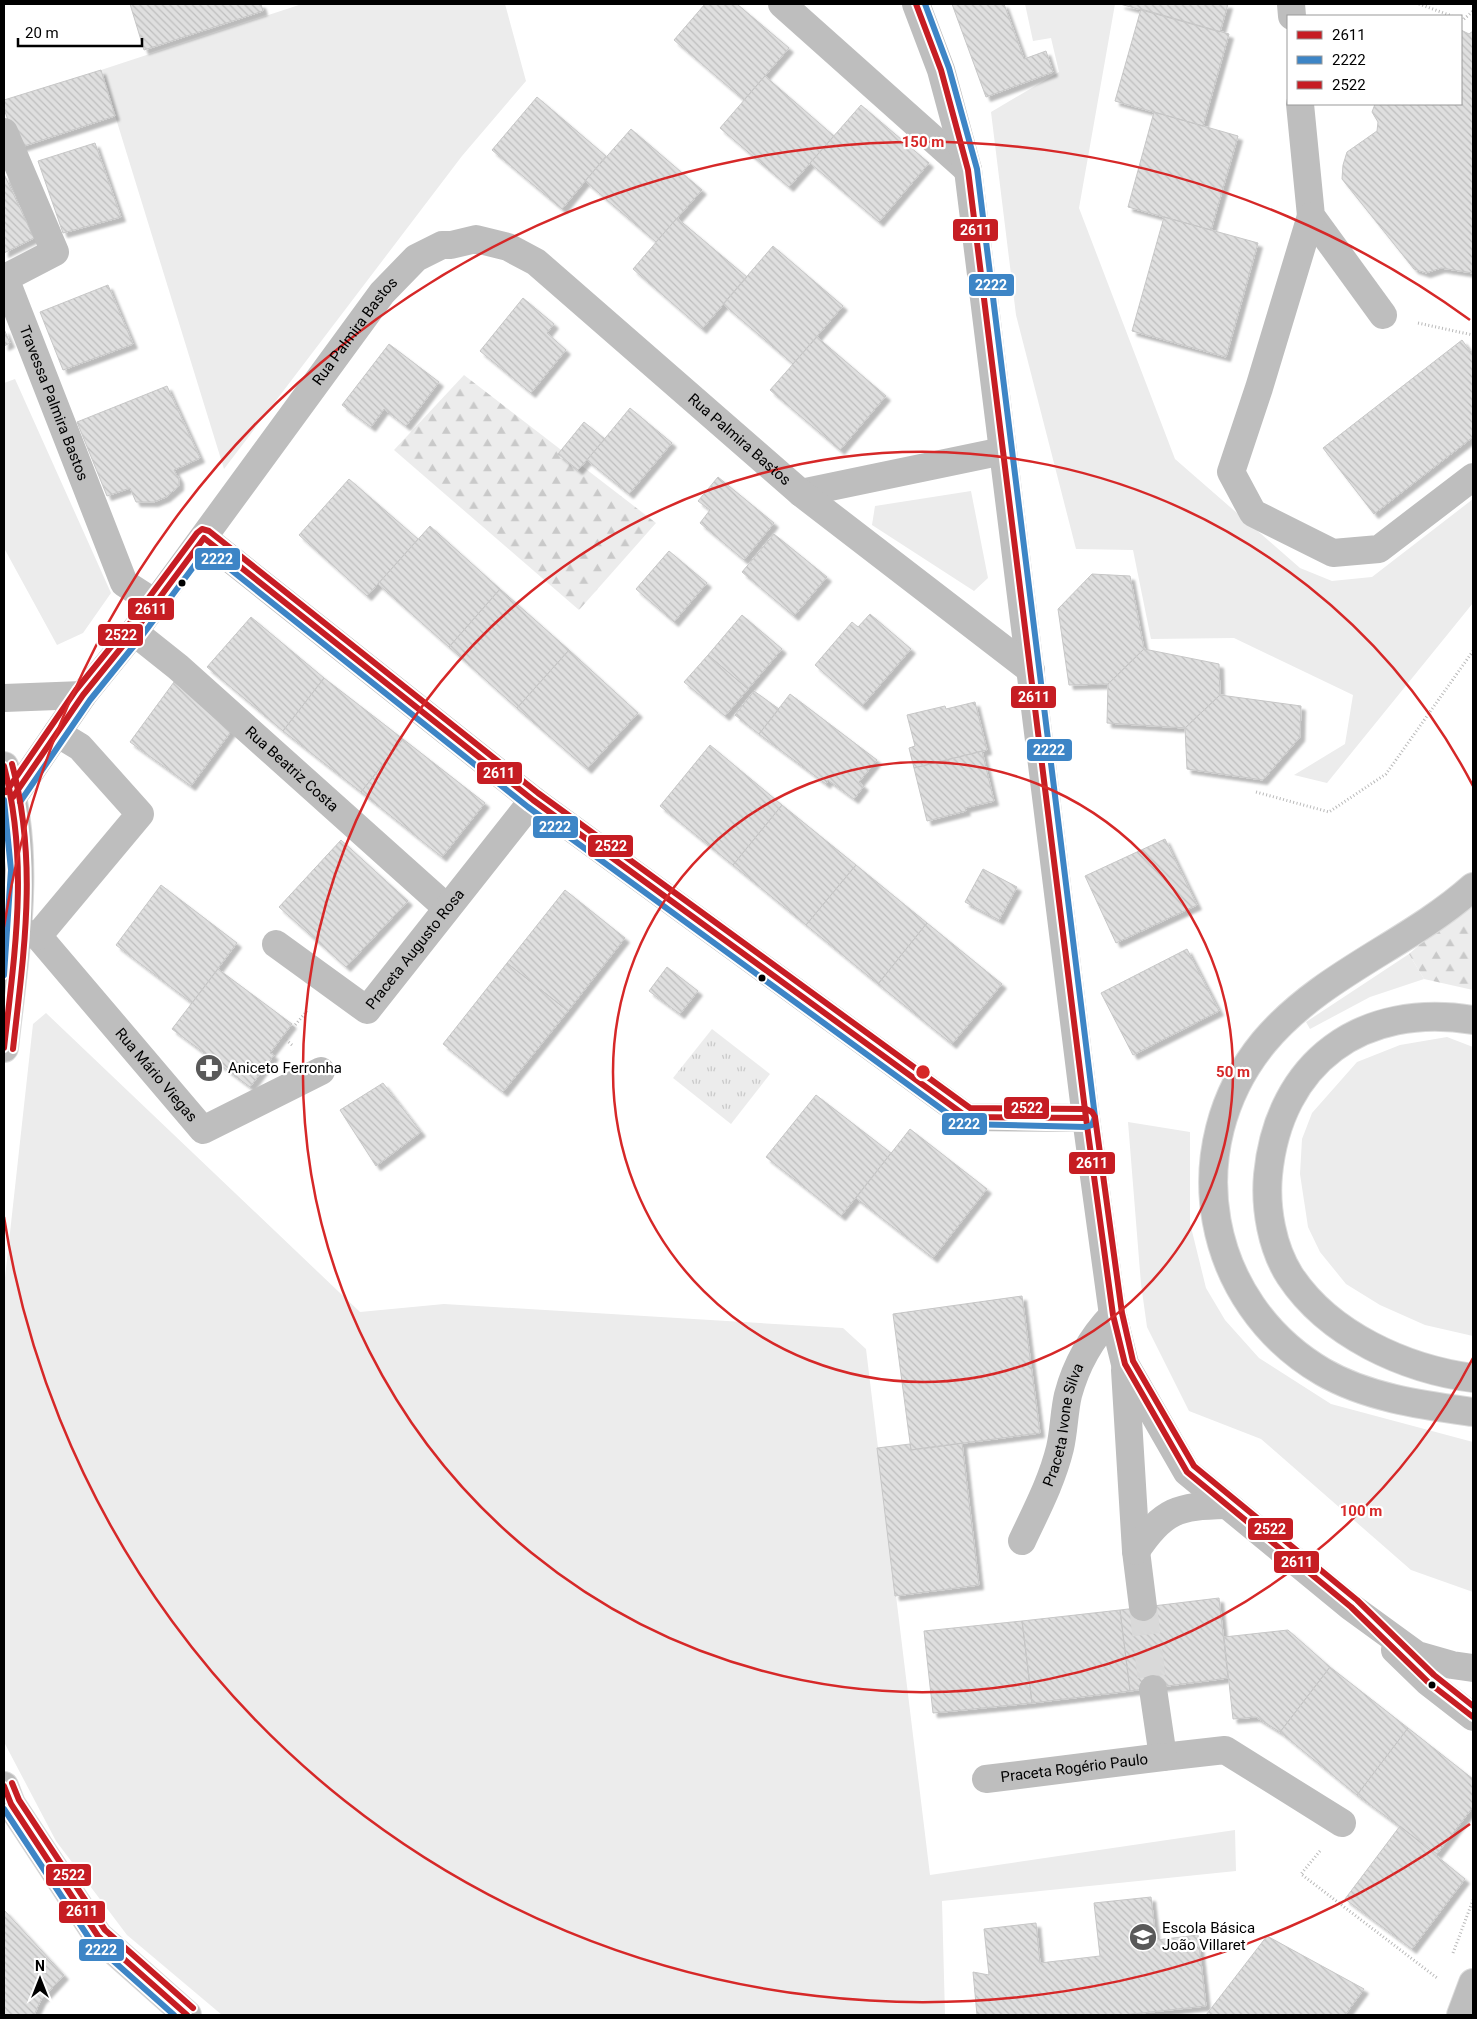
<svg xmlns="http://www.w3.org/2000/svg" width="1477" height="2019" viewBox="0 0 1477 2019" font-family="Roboto,sans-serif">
	<defs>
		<pattern id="forest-firs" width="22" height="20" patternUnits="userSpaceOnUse" patternTransform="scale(1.25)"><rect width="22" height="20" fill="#ececec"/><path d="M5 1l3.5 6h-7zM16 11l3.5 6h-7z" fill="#c9c9c9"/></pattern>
		<pattern id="park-tufts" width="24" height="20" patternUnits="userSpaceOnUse" patternTransform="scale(1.25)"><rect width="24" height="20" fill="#ececec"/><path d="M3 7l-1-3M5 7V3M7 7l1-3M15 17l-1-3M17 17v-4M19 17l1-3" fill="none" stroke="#c9c9c9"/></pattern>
		<pattern id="building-back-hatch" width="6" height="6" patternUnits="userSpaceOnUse" patternTransform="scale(1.25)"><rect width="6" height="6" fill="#dfdfdf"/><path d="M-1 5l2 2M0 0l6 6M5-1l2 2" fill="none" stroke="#bebebe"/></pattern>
		<filter id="shadow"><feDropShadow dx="4.5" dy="4.5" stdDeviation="1" flood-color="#0004"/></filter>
	</defs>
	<rect width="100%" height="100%" fill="#fff"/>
	<path fill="#ececec" d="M302 4H505L526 81 462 156 224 469 101 70Z
		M1025 4H1115L1079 208 1175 459 1300 568 1332 581 1372 577 1473 499V603L1327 783 1294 775 1345 744 1353 695 1234 638 1151 639 1133 550 1076 549 1016 315 991 112 1059 72 1051 38 1033 41Z
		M15 379 111 593 83 633 57 645 4 548V383Z
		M971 491 988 578 974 591 872 525 875 506Z
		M1409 954 1424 979 1370 997 1310 1029 1306 1022Z
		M46 1013 360 1312 444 1304 843 1328 866 1349 930 1875 1235 1830 1236 1871 942 1901 945 2015H222L127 1935 56 1841 4 1742V1287L33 1024Z
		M1447 1037 1473 1047V1336L1425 1325 1380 1305 1346 1284 1320 1252 1308 1227 1300 1174 1302 1139 1312 1113 1357 1062 1400 1045Z
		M1128 1122 1190 1132V1223L1206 1288 1225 1320 1259 1358 1331 1404 1473 1442V1592L1411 1570 1261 1439 1189 1411 1147 1327 1141 1284Z"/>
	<path fill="url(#forest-firs)" d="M464 375 656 523 579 610 394 450Z
		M1473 897V990L1424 979 1409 954Z"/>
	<path fill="url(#park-tufts)" d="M712 1029 770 1074 731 1124 673 1078Z"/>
	<path fill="url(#building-back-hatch)" stroke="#c7c7c7" filter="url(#shadow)" d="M130 4H261L263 11 144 50Z
		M705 4H737L789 48 744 100 674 40Z
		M952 4H1004L1024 59 1046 51 1053 72 986 97Z
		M1120 4H1228L1220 32Z
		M1141 9 1229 34 1203 126 1115 101Z
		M1461 30 1469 34 1473 31V273L1441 268 1426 273 1414 269 1342 179 1343 165 1347 152 1377 131 1378 122 1372 112 1375 104H1461Z
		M101 70 115 116 18 148 4 109V100Z
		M765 76 834 136 789 187 720 128Z
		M537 97 606 156 562 209 492 150Z
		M861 105 929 163 879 222 810 163Z
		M1154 112 1238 136 1211 230 1128 207Z
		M631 129 702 190 656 242 585 181Z
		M95 143 121 217 63 233 38 161Z
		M4 174 34 238 4 253Z
		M1164 217 1258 243 1226 357 1132 331Z
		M677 218 747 277 702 329 633 269Z
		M773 246 843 306 793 364 723 304Z
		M108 285 133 344 63 370 40 312Z
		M523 298 554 324 547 333 566 350 531 393 480 351Z
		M4 329 10 343 4 346Z
		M817 337 886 396 840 450 770 390Z
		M1462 340 1473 355V437L1374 514 1323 448Z
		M389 344 439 382 406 426 384 409 371 427 342 405Z
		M167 386 200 458 174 470 179 479V486L166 497 154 502H136L130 488 107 496 77 422Z
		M630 408 672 443 629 494 587 460Z
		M584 422 605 439 578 470 558 454Z
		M718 477 774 523 744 560 700 523 710 510 698 501Z
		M349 479 418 539 367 596 299 535Z
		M430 526 500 589 449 647 378 584Z
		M774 534 827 577 794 616 742 572Z
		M669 551 707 583 674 622 636 589Z
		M1092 574 1130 576 1144 649 1108 684 1069 685 1058 609Z
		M500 589 569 650 517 708 449 647Z
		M870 614 911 649 862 706 815 665 852 622 858 627Z
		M742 615 782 649 748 689 708 655Z
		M251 617 324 678 283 731 207 667Z
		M1144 649 1219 664 1220 695 1185 728 1107 723 1108 684Z
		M569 650 638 713 587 769 517 708Z
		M708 655 748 689 725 716 684 682Z
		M324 678 403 739 361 792 283 731Z
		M174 682 235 726 191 786 130 742Z
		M754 691 779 709 759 734 735 715Z
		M790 694 877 760 859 782 864 786 854 799 828 780 826 784 759 734Z
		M1220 695 1301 706 1300 737 1263 780 1187 769 1185 728Z
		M975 702 987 750 914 768 909 748 915 746 907 715 945 706 946 709Z
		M403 739 485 803 442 857 361 792Z
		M710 745 782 805 733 865 660 806Z
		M982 751 994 801 965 808 966 811 927 821 914 768Z
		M782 805 856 865 806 925 733 865Z
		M1165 839 1197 905 1116 943 1085 876Z
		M341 840 408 901 346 967 279 907Z
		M856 865 927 923 878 984 806 925Z
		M983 869 1017 887 999 920 965 902Z
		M161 885 237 943 192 1003 116 945Z
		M565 890 625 938 568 1011 507 963Z
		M927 923 1002 984 952 1044 878 984Z
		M1187 949 1219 1011 1133 1055 1101 993Z
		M507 963 568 1011 503 1092 443 1044Z
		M667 967 698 991 680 1014 649 991Z
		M218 969 292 1024 270 1053 274 1055 250 1087 172 1029Z
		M383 1083 421 1132 376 1166 340 1110Z
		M816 1095 891 1153 841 1216 766 1157Z
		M910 1129 987 1189 933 1258 856 1198Z
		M1022 1296 1040 1433 911 1450 893 1314Z
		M962 1443 979 1585 895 1596 877 1448 910 1444 911 1450Z
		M1219 1598 1228 1678 1130 1691 1120 1610Z
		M1120 1610 1130 1691 1032 1703 1022 1621Z
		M1022 1621 1032 1703 933 1713 924 1631Z
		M1288 1630 1330 1667 1280 1732 1256 1717 1233 1719 1224 1637Z
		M1330 1667 1408 1728 1357 1795 1280 1732Z
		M1408 1728 1473 1779V1807L1437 1854 1357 1795Z
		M1400 1826 1465 1879 1412 1949 1345 1899Z
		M1151 1897 1156 1940 1198 1935 1206 2006 1123 2015H977L973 1972 989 1975 984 1929 1036 1923 1040 1963 1100 1956 1094 1903Z
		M4 1910 64 1975 41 2000 34 2015H4Z
		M1267 1936 1364 1989 1345 2015H1206Z"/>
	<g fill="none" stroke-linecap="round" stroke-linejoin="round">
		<path stroke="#d9d9d9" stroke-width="28" stroke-dasharray="28 14" stroke-linecap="butt" d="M1143 1607 1153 1689"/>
		<defs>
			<path id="major" d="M4 766C33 855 14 956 4 1048
				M1473 887C1408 945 1321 974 1264 1042 1177 1148 1205 1303 1323 1372 1368 1398 1423 1405 1473 1412
				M1473 1020C1363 1002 1279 1061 1268 1175 1265 1208 1272 1248 1290 1276 1329 1335 1405 1369 1473 1378
				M4 1786 11 1804 98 1936 187 2015
				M1461 2015 1473 1983"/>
		</defs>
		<use href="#major" stroke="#dbdbdb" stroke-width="30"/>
		<path stroke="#b9b9b9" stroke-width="3" stroke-dasharray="1 2.5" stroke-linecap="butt" d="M1419 4 1452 16
			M1461 19 1463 20 1473 11
			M1418 323 1473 335
			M1256 792 1329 812 1386 774 1473 651
			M292 1045 284 1038 307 1011
			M1320 1851 1301 1874 1437 1978
			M1453 1953 1473 1900"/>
		<g stroke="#bebebe" stroke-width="28">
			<path d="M782 4 968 170"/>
			<path d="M916 4 941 70 968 170 1086 1118 1113 1315 1125 1364 1187 1472 1351 1607 1417 1655 1452 1665 1473 1668"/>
			<path d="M1291 4 1292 16"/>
			<path d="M1300 104 1311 216 1383 315"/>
			<path id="s1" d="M4 132 55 252 5 278 124 583 155 603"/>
			<path d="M1311 216 1259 388 1231 472 1253 513 1333 553 1379 549 1473 477"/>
			<path d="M801 493 1003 451"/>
			<path d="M204 538 533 800 967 1117 1086 1118"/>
			<path id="s2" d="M134 632 178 667 447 908"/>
			<path d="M4 698 83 695"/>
			<path id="s3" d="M13 797 83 695 134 632 382 293 416 258 442 245H451L476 239 508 247 536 262 801 493 1031 670"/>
			<path id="s4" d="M16 931 38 936 203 1130 321 1071"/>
			<path d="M38 936 140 814 80 747 57 733"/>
			<path id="s5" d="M276 944 367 1010 533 800"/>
			<path d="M1125 1370 1136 1551 1143 1607"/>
			<path id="s6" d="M1022 1541C1036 1511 1052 1481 1060 1448 1064 1431 1064 1412 1068 1395 1076 1365 1092 1337 1113 1315"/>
			<path d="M1136 1551C1163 1510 1178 1506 1226 1505"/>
			<path d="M1395 1650 1428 1682 1473 1717"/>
			<path d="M1153 1689 1163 1757 1225 1750 1342 1823"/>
			<path id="s7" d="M986 1779 1163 1757"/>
		</g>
		<use href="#major" stroke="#bebebe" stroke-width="28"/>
		<defs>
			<path id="bus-1" d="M916 4 941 70 968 170 1086 1118 1113 1315 1125 1364 1187 1472 1351 1607 1428 1682 1473 1717
				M4 766C29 863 15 950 4 1048
				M13 797 83 695 134 632 204 538 533 800 967 1117 1086 1118
				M4 1786 11 1804 98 1936 187 2015"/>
			<path id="bus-2" d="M4 800 11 870 4 975
				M20 802 90 700 141 637 206 550 528 807 962 1124 1086 1127 1092 1125 1095 1117 977 169 949 68 925 4
				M4 1809 91 1941 174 2015"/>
			<path id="bus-3" d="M12 764C38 862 24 950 13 1049
				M6 792 76 690 127 627 197 533 202 529 209 531 538 793 970 1108 1086 1109 1092 1112 1095 1117 1122 1313 1133 1361 1194 1466 1357 1600 1434 1675 1473 1706
				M12 1783 19 1800 105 1930 193 2008"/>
		</defs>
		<use href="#bus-1" stroke="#fff" stroke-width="10"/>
		<use href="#bus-2" stroke="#fff" stroke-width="10"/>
		<use href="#bus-3" stroke="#fff" stroke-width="10"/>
		<use href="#bus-1" stroke="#c61d23" stroke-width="6"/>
		<use href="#bus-2" stroke="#3d85c6" stroke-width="6"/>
		<use href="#bus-3" stroke="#c61d23" stroke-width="6"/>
	</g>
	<g fill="none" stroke="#d62828" stroke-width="2.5">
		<circle cx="923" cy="1072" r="310"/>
		<path d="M1473 1358A620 620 0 1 1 1473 786"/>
		<path d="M1470 1824A930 930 0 0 1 4 1217M4 927A930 930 0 0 1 1470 320"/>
	</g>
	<defs>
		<symbol id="pharmacy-disc" viewBox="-11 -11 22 22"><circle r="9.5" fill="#595959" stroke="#fff"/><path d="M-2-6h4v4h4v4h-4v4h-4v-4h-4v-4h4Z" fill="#fff"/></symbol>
		<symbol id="school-disc" viewBox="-11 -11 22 22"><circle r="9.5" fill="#595959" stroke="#fff"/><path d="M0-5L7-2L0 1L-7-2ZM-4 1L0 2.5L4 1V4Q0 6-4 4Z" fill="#fff"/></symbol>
	</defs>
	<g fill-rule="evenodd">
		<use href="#pharmacy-disc" x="193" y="1052" width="32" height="32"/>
		<use href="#school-disc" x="1127" y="1921" width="32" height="32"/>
	</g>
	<g fill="#000" stroke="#fff" stroke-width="2">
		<circle cx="182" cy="583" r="4.5"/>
		<circle cx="762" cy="978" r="4.5"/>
		<circle cx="1432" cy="1685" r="4.5"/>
	</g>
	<g text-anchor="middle" stroke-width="4.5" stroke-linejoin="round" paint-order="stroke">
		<g font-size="15" fill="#000" stroke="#fff">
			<text dy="5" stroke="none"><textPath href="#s3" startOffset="578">Rua Palmira Bastos</textPath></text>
			<text dy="5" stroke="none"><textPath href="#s1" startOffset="321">Travessa Palmira Bastos</textPath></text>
			<text dy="5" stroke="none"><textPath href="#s3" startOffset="1072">Rua Palmira Bastos</textPath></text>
			<text dy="5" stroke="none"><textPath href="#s2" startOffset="209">Rua Beatriz Costa</textPath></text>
			<text dy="5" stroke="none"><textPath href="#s5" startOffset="190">Praceta Augusto Rosa</textPath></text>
			<text dy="5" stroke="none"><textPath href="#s4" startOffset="205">Rua Mário Viegas</textPath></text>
			<text dy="5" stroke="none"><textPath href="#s6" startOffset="124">Praceta Ivone Silva</textPath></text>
			<text dy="5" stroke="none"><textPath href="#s7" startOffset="89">Praceta Rogério Paulo</textPath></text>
		</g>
		<g font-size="15" fill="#000" stroke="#fff" text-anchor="start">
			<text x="228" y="1073">Aniceto Ferronha</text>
			<text x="1162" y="1933">Escola Básica<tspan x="1162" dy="17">João Villaret</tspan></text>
		</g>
	</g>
	<circle cx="923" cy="1072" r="8" fill="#d62828" stroke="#fff" stroke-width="2.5"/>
	<g font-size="15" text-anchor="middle" font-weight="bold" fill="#d62828" stroke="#fff" stroke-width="4.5" stroke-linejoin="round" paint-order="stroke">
		<text x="923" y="147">150 m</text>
		<text x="1233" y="1077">50 m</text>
		<text x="1361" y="1516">100 m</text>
	</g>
	<g stroke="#fff" stroke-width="2">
		<rect x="952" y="218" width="47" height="24" rx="5" fill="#c61d23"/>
		<rect x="968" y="273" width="47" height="24" rx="5" fill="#3d85c6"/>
		<rect x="194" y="547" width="47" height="24" rx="5" fill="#3d85c6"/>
		<rect x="127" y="597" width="48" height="24" rx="5" fill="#c61d23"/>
		<rect x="97" y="623" width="47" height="24" rx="5" fill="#c61d23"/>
		<rect x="1010" y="685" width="47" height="24" rx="5" fill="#c61d23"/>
		<rect x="1026" y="738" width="47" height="24" rx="5" fill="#3d85c6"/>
		<rect x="476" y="761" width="47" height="24" rx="5" fill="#c61d23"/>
		<rect x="532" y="815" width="47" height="24" rx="5" fill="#3d85c6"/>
		<rect x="587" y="834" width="47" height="24" rx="5" fill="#c61d23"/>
		<rect x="1003" y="1096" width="47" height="24" rx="5" fill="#c61d23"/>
		<rect x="941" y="1112" width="47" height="24" rx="5" fill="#3d85c6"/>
		<rect x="1068" y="1151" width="48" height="24" rx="5" fill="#c61d23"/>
		<rect x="1247" y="1517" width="47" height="24" rx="5" fill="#c61d23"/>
		<rect x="1273" y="1550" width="47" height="24" rx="5" fill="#c61d23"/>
		<rect x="45" y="1863" width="47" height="24" rx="5" fill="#c61d23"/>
		<rect x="58" y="1900" width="48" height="24" rx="5" fill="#c61d23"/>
		<rect x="78" y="1938" width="47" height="24" rx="5" fill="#3d85c6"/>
	</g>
	<g font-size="14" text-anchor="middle" font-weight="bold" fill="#fff">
		<text x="976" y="235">2611</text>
		<text x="991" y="290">2222</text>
		<text x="217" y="564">2222</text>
		<text x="151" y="614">2611</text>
		<text x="121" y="640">2522</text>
		<text x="1034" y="702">2611</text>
		<text x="1049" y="755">2222</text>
		<text x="499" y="778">2611</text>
		<text x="555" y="832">2222</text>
		<text x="611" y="851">2522</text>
		<text x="1027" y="1113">2522</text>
		<text x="964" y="1129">2222</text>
		<text x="1092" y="1168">2611</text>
		<text x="1270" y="1534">2522</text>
		<text x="1297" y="1567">2611</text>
		<text x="69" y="1880">2522</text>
		<text x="82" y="1916">2611</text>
		<text x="101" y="1955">2222</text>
	</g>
	<rect width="1477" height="2019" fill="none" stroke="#000000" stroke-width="10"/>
	<rect x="1287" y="15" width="175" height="90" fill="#ffffff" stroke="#999999"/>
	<rect x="1297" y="31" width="25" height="8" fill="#c61d23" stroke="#999999"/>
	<text x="1332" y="40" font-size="15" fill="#000000">2611</text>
	<rect x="1297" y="56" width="25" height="8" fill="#3d85c6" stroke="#999999"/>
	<text x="1332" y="65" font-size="15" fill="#000000">2222</text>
	<rect x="1297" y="81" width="25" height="8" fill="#c61d23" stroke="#999999"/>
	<text x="1332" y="90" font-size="15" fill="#000000">2522</text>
	<g transform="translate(40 1979)" stroke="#ffffff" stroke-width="4" paint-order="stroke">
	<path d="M0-4L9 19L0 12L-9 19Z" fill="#000000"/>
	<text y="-8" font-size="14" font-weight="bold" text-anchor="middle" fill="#000000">N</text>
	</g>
	<path d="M18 38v8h124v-8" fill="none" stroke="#000000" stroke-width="2.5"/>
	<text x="25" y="38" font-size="15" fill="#000000" stroke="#ffffff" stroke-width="4" paint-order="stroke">20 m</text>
</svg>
